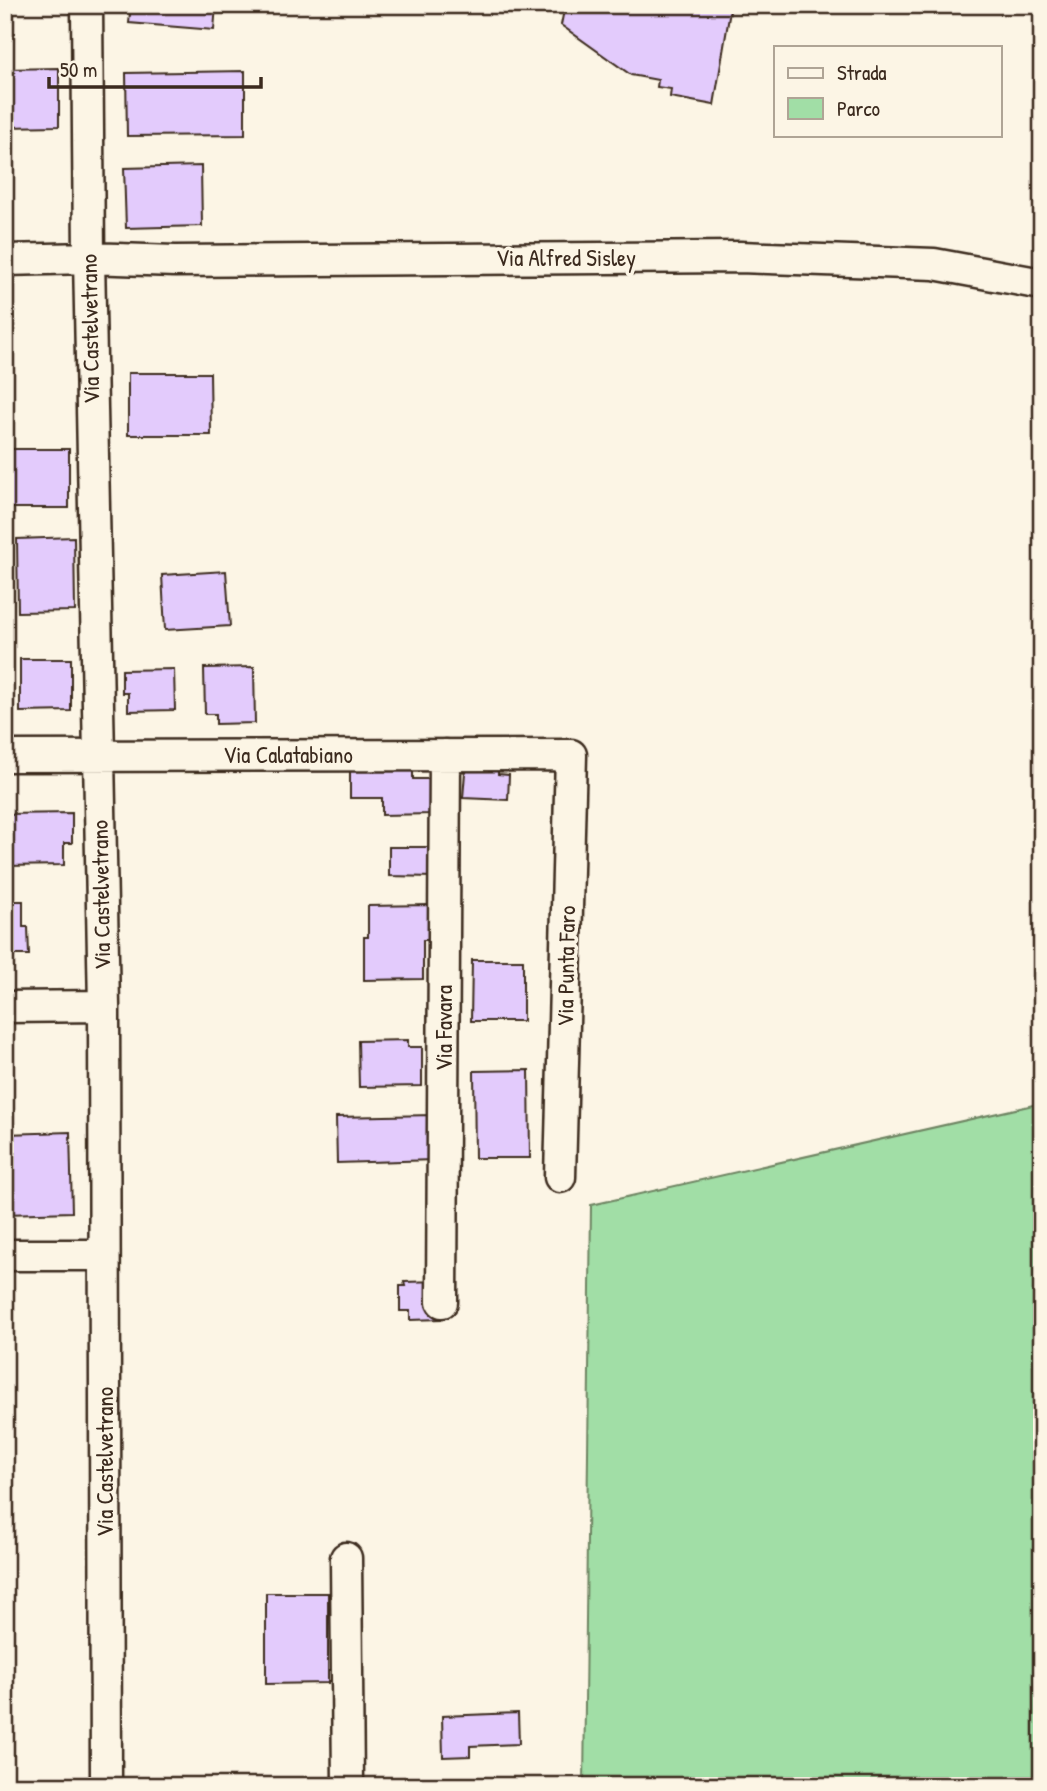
<svg xmlns="http://www.w3.org/2000/svg" width="1047" height="1791" viewBox="0 0 1047 1791" font-family="'Patrick Hand',sans-serif">
	<rect width="100%" height="100%" fill="#fcf5e5"/>
	<filter id="ink" filterUnits="userSpaceOnUse"><feTurbulence type="fractalNoise" baseFrequency=".0143" numOctaves="2"/><feDisplacementMap in="SourceGraphic" scale="14" xChannelSelector="R" yChannelSelector="G"/><feConvolveMatrix kernelMatrix="1 2 1 2 8 2 1 2 1" color-interpolation-filters="sRGB"/></filter>
	<g filter="url(#ink)">
		<path fill="#a1dea6" stroke="#6e8462" stroke-width="2" d="M1042 1103V1786H584L591 1205Z"/>
		<path fill="#e3cbfc" stroke="#3b2a1e" stroke-width="2" d="M131 5H216L214 30 129 23Z
			M565 5H731L714 105 670 97 671 89 657 87 658 80 631 75 561 25Z
			M59 68V126L5 127V69Z
			M245 71V135L127 136 126 73Z
			M201 166 202 226 126 228 124 168Z
			M128 373H210L211 435H128Z
			M5 449H69V508H5Z
			M74 537 75 611 18 612 17 539Z
			M226 571 230 626 165 630 162 575Z
			M20 659H71V711L20 712Z
			M254 667 255 723 216 724V714H205L204 668Z
			M174 669 175 710 128 711V693H122V670Z
			M466 760 498 762V774L509 775 508 800 463 798Z
			M413 765V779H431L432 814 382 815V798H350V766Z
			M72 813V843H64V865L5 866V814Z
			M389 847H433L434 877 389 876Z
			M5 901H23V927H28L29 955H5Z
			M429 905 430 940H423V979L364 980V937H368V906Z
			M472 960H523V1021H471Z
			M408 1040V1047H422V1086L359 1087 358 1041Z
			M529 1070 530 1158H475L474 1071Z
			M433 1115 434 1160 337 1163 336 1117Z
			M70 1132 72 1212 5 1214V1134Z
			M440 1281 441 1319 410 1320V1311H400V1286H405L404 1282Z
			M266 1593H328V1683L266 1684Z
			M518 1713 519 1744 470 1746V1756L443 1757 442 1716Z
			M448 1777V1786H383V1779Z"/>
		<g fill="none" stroke-linecap="round" stroke-linejoin="round">
			<defs>
				<path id="minor" d="M87 5 89 258 104 1006 106 1786
					M5 260 89 258 175 261 740 257 934 264 1042 284
					M5 756 571 755 560 1177
					M5 1007 104 1006
					M5 1255H104
					M442 1302 445 755
					M346 1558 348 1786"/>
			</defs>
			<use href="#minor" stroke="#3b2a1e" stroke-width="35"/>
			<use href="#minor" stroke="#fcf5e5" stroke-width="30"/>
		</g>
	</g>
	<g text-anchor="middle" stroke-width="7" stroke-linejoin="round" paint-order="stroke">
		<g font-size="23" fill="#3b2a1e" stroke="#fcf5e5">
			<text x="566" y="266">Via Alfred Sisley</text>
			<text transform="translate(90 329) rotate(-91)" y="8">Via Castelvetrano</text>
			<text x="288" y="763">Via Calatabiano</text>
			<text transform="translate(101 895) rotate(-91)" y="8">Via Castelvetrano</text>
			<text transform="translate(566 966) rotate(-89)" y="8">Via Punta Faro</text>
			<text transform="translate(444 1028) rotate(-90)" y="8">Via Favara</text>
			<text transform="translate(105 1462) rotate(-90)" y="8">Via Castelvetrano</text>
		</g>
	</g>
	<rect width="1047" height="1791" fill="none" stroke="#fcf5e5" stroke-width="28"/>
	<rect x="14" y="14" width="1019" height="1763" fill="none" stroke="#3b2a1e" stroke-width="2.5" filter="url(#ink)"/>
	<rect x="774" y="46" width="228" height="91" fill="#fcf5e5" stroke="#afa495" stroke-width="2"/>
	<rect x="788" y="68" width="35" height="10" fill="#fcf5e5" stroke="#afa495" stroke-width="2"/>
	<text x="837" y="80" font-size="21" fill="#3b2a1e">Strada</text>
	<rect x="788" y="98" width="35" height="21" fill="#a1dea6" stroke="#afa495" stroke-width="2"/>
	<text x="837" y="116" font-size="21" fill="#3b2a1e">Parco</text>
	<path d="M49 77v10h212v-10" fill="none" stroke="#3b2a1e" stroke-width="3.5"/>
	<text x="60" y="77" font-size="21" fill="#3b2a1e" stroke="#fcf5e5" stroke-width="5" paint-order="stroke">50 m</text>
</svg>
